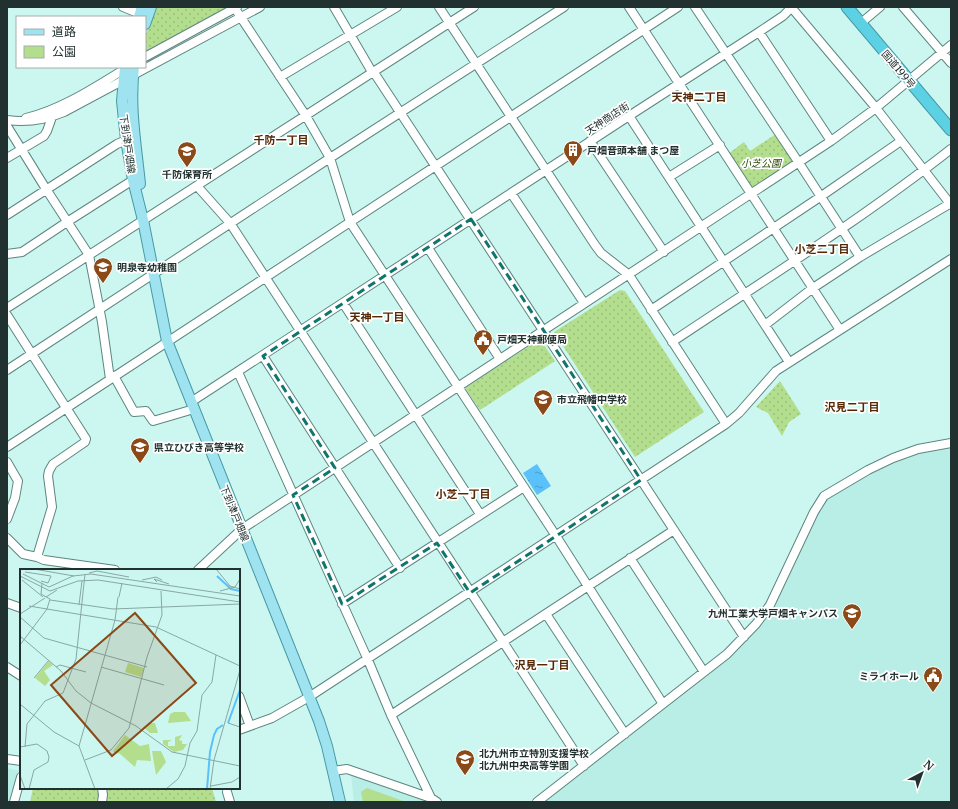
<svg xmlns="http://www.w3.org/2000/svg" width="958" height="809" viewBox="0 0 958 809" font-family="Merriweather,'Noto Sans JP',serif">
	<defs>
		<pattern id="green-dots" width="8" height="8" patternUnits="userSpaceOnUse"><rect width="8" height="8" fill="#b2de8d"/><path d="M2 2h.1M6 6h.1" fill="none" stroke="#99bf7a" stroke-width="1.8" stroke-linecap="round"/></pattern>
		<pattern id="water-ripples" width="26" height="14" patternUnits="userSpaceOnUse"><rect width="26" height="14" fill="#5ac1fb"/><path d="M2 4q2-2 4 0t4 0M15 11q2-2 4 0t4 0" fill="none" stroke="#4a9dcc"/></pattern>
	</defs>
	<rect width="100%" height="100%" fill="#ccf7f0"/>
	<path fill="#b9eee6" d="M951 444V802H543L737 649 768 611 811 524 829 496 875 469 924 450Z
		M7 768 20 771 11 802H7Z
		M351 775 427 802H354Z"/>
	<path fill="url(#green-dots)" d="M157 7H230L235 14 145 61V36Z
		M776 134 793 161 752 189 728 154 744 142 750 151Z
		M620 290 625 291 704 412 635 457 554 332Z
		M540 339 555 361 480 410 465 388Z
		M780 381 801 414 789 422 782 436 768 413 756 407Z
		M33 788H212L216 802H30Z"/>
	<path fill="#b2de8d" d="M367 788 406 802H363L361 792Z"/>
	<path fill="url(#water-ripples)" d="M537 464 551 486 537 495 523 473Z"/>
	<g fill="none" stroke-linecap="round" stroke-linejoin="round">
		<defs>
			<path id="minor" d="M123 7 140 14
				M234 7 306 116 330 158 350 222 556 536 663 704
				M334 7 372 72
				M439 7 595 245 601 253 629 275 726 424
				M629 7 840 330
				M695 7 799 163 860 257
				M791 7 876 108 951 205
				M903 7 951 63
				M861 23 880 7
				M759 32 831 141
				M145 57 237 7
				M373 71 744 637
				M280 77 397 7
				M629 116 789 362
				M26 118C61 110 97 86 128 67
				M7 120C27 123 45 120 64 112L260 7
				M7 126 46 189 89 255 102 322 110 379
				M590 141 664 252
				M7 158 44 136 47 131 52 117
				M669 177 720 145
				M197 186 230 223 584 766
				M511 193 584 303
				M7 215 117 144 126 140
				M428 248 500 359
				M7 254 22 252 67 222 133 180
				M343 303 480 514
				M7 308 474 7
				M651 310 820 197 901 141
				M7 315 86 439 85 442 53 464 49 471 48 476 52 507 37 557
				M765 325 813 288 860 257 951 203
				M672 342C766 279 862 219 951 149
				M263 356 400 568
				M7 370 330 158 564 7
				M238 372 368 660 391 715 431 798
				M114 376 134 412 146 411 153 421 194 409
				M191 402 629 116 759 32 783 16 792 7
				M7 447 678 7
				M7 462 18 481 15 498 7 519
				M7 538 23 554 37 557 44 560 115 570
				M630 558 704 672
				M198 570 242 529 831 141 876 108 951 45
				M7 603 21 608
				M342 604 524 487
				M546 614 625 734
				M7 667 21 676
				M239 696 250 726
				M391 715 674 530
				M239 730 272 718 309 697 726 424 739 413 776 371 951 259
				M7 759 21 761
				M333 771 347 769 431 798 437 802
				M102 788 103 795 102 802
				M227 792 230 802
				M14 802 21 777
				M537 802 727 654 756 624 770 605 814 512 824 496 868 470 893 458 918 449 951 443"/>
			<path id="major" d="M139 17 142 7
				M145 24 151 7
				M125 67 122 101 126 140 133 180 143 220 167 341 319 721 327 746 340 802
				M134 67C129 107 136 144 140 184"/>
			<path id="highway" d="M847 7 951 130"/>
		</defs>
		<use href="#minor" stroke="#5e8680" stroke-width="10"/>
		<use href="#major" stroke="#4899a5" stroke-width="12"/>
		<use href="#highway" stroke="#4899a5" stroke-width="13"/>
		<use href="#minor" stroke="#fff" stroke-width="8"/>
		<use href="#major" stroke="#9ee3ef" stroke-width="10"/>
		<use href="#highway" stroke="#5dd1e4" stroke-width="11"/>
	</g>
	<path fill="none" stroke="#0f766e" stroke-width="3" stroke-dasharray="8 5" stroke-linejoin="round" d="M471 219 641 480 470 593 437 543 342 604 293 495 335 468 263 356Z"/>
	<defs>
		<symbol id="building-pin" viewBox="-11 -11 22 30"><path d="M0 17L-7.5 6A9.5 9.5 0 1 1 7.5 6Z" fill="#8b4917" stroke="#fff"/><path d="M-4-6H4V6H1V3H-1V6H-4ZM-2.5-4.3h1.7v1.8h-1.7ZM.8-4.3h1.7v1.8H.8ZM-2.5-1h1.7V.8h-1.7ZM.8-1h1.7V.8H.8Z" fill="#fff"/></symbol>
		<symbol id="school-pin" viewBox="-11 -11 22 30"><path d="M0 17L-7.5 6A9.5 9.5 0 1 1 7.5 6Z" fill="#8b4917" stroke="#fff"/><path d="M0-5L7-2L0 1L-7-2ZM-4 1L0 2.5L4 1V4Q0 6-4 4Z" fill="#fff"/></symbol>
		<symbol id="civic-pin" viewBox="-11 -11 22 30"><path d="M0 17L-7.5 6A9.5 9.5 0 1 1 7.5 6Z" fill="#8b4917" stroke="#fff"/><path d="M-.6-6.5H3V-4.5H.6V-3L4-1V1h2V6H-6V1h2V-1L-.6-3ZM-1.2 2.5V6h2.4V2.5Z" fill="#fff"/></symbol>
		<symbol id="university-pin" viewBox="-11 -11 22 30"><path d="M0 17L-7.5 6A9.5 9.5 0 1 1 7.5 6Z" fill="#8b4917" stroke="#fff"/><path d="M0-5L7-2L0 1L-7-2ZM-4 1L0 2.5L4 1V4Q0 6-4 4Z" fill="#fff"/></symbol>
	</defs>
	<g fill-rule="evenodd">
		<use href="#building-pin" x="562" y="139" width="22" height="30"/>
		<use href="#school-pin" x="176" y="140" width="22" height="30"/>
		<use href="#school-pin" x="92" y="256" width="22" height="30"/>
		<use href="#civic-pin" x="472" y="328" width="22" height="30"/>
		<use href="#school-pin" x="532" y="388" width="22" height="30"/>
		<use href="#school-pin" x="129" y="436" width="22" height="30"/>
		<use href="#university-pin" x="841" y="602" width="22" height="30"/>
		<use href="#civic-pin" x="922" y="665" width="22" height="30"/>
		<use href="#school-pin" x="454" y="748" width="22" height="30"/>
	</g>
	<g text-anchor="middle" stroke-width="3.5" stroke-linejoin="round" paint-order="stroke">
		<g font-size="10" fill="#20312f" stroke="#fff">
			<text transform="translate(899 69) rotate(50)" y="4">国道199号</text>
			<text transform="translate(607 118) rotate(-33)" y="4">天神商店街</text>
			<text transform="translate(128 144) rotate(82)" y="4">下到津戸畑線</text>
			<text transform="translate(235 513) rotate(68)" y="4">下到津戸畑線</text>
		</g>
		<g font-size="10" font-weight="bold" fill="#20312f" stroke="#fff" text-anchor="start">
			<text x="587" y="154">戸畑音頭本舗 まつ屋</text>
			<text x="187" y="178" text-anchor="middle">千防保育所</text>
			<text x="117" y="271">明泉寺幼稚園</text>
			<text x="497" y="343">戸畑天神郵便局</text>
			<text x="557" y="403">市立飛幡中学校</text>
			<text x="154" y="451">県立ひびき高等学校</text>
			<text x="838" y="617" text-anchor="end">九州工業大学戸畑キャンパス</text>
			<text x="919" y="680" text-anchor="end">ミライホール</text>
			<text x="479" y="757">北九州市立特別支援学校<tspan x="479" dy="12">北九州中央高等学園</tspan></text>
		</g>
		<g font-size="10" font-style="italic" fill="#2a4706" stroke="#fff">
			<text x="761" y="167">小芝公園</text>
		</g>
		<g font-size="11" font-weight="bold" fill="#552805" stroke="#fff">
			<text x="699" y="101">天神二丁目</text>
			<text x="281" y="144">千防一丁目</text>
			<text x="822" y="253">小芝二丁目</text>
			<text x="377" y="321">天神一丁目</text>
			<text x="852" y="411">沢見二丁目</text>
			<text x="463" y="498">小芝一丁目</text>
			<text x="542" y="669">沢見一丁目</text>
		</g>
	</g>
	<g transform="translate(20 569)">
		<rect width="220" height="220" fill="#ccf7f0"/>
		<path d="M29 92 33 96 24 102 30 111 25 117 15 109ZM108 94 124 99 121 108 105 103ZM105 166 120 177 129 175 131 192 117 191 115 198 99 184 95 185 93 182ZM132 182H141L146 193 136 206Z" fill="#b2de8d"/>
		<path d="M162 166 159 171 162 172V175H167L163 181 154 183 143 175V171H152L148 173V177H155V168Z" fill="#b2de8d"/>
		<path d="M154 143H165L171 152 148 154 150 145ZM130 154H135L138 164H130L123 158Z" fill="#b2de8d"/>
		<path fill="none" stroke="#5ac1fb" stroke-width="2" d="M197 7 211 20 220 22M208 154 220 121M187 220 190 183 194 166 197 160 203 156"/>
		<path fill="none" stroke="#87a8a3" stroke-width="1" d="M14 0 54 7M196 0 210 17 220 20M5 3 31 7 28 14 21 12M69 4 77 2 109 8M3 5 29 18 53 7 71 5 220 27M0 7 30 22 58 12 78 11 220 33M2 11 23 28M122 11 136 8 142 11M137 13 134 10 149 15M22 14 21 25 30 30 27 40 136 58 220 97M200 22 215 18 220 10M26 28 37 21M99 28 102 14M30 31 93 40 220 35M59 36 62 12M0 45 25 29M0 48 24 69 127 98M0 67 41 102 56 122 71 134 116 157 152 183 220 197M0 76 27 40 9 37M36 98 40 96 66 103M81 98 144 116M14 109 29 91M0 135 34 163 59 177M208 154 220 158M0 178 17 175 27 182 29 188 28 193 14 201 9 220M5 178 7 155 25 132 43 124 56 90 65 5M65 191 91 181 109 159 127 88 142 46 141 22M0 206 5 220M191 217 212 213 220 208M75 220 59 177 95 51 98 28M146 220 158 210 165 197 170 174 177 162 182 126 192 113 196 86M190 220 194 191 220 101"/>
		<path fill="#8b4917" fill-opacity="0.15" stroke="#8b4917" stroke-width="2" d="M115 44 176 114 92 187 31 116Z"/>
		<rect width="220" height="220" fill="none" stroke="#20312f" stroke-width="2"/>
	</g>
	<rect width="958" height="809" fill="none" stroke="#20312f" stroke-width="16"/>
	<rect x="16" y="16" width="130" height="52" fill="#ffffff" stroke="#a6adac"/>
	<rect x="24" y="29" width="20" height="6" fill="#9ee3ef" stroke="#a6adac"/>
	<text x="52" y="36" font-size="12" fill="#20312f">道路</text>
	<rect x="24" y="46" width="20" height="12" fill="#b2de8d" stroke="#a6adac"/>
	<text x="52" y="56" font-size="12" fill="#20312f">公園</text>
	<g transform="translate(922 773) rotate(41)" stroke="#ffffff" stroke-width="3" paint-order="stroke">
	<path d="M0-3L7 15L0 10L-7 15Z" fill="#20312f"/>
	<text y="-6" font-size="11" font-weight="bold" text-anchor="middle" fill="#20312f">N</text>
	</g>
</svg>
